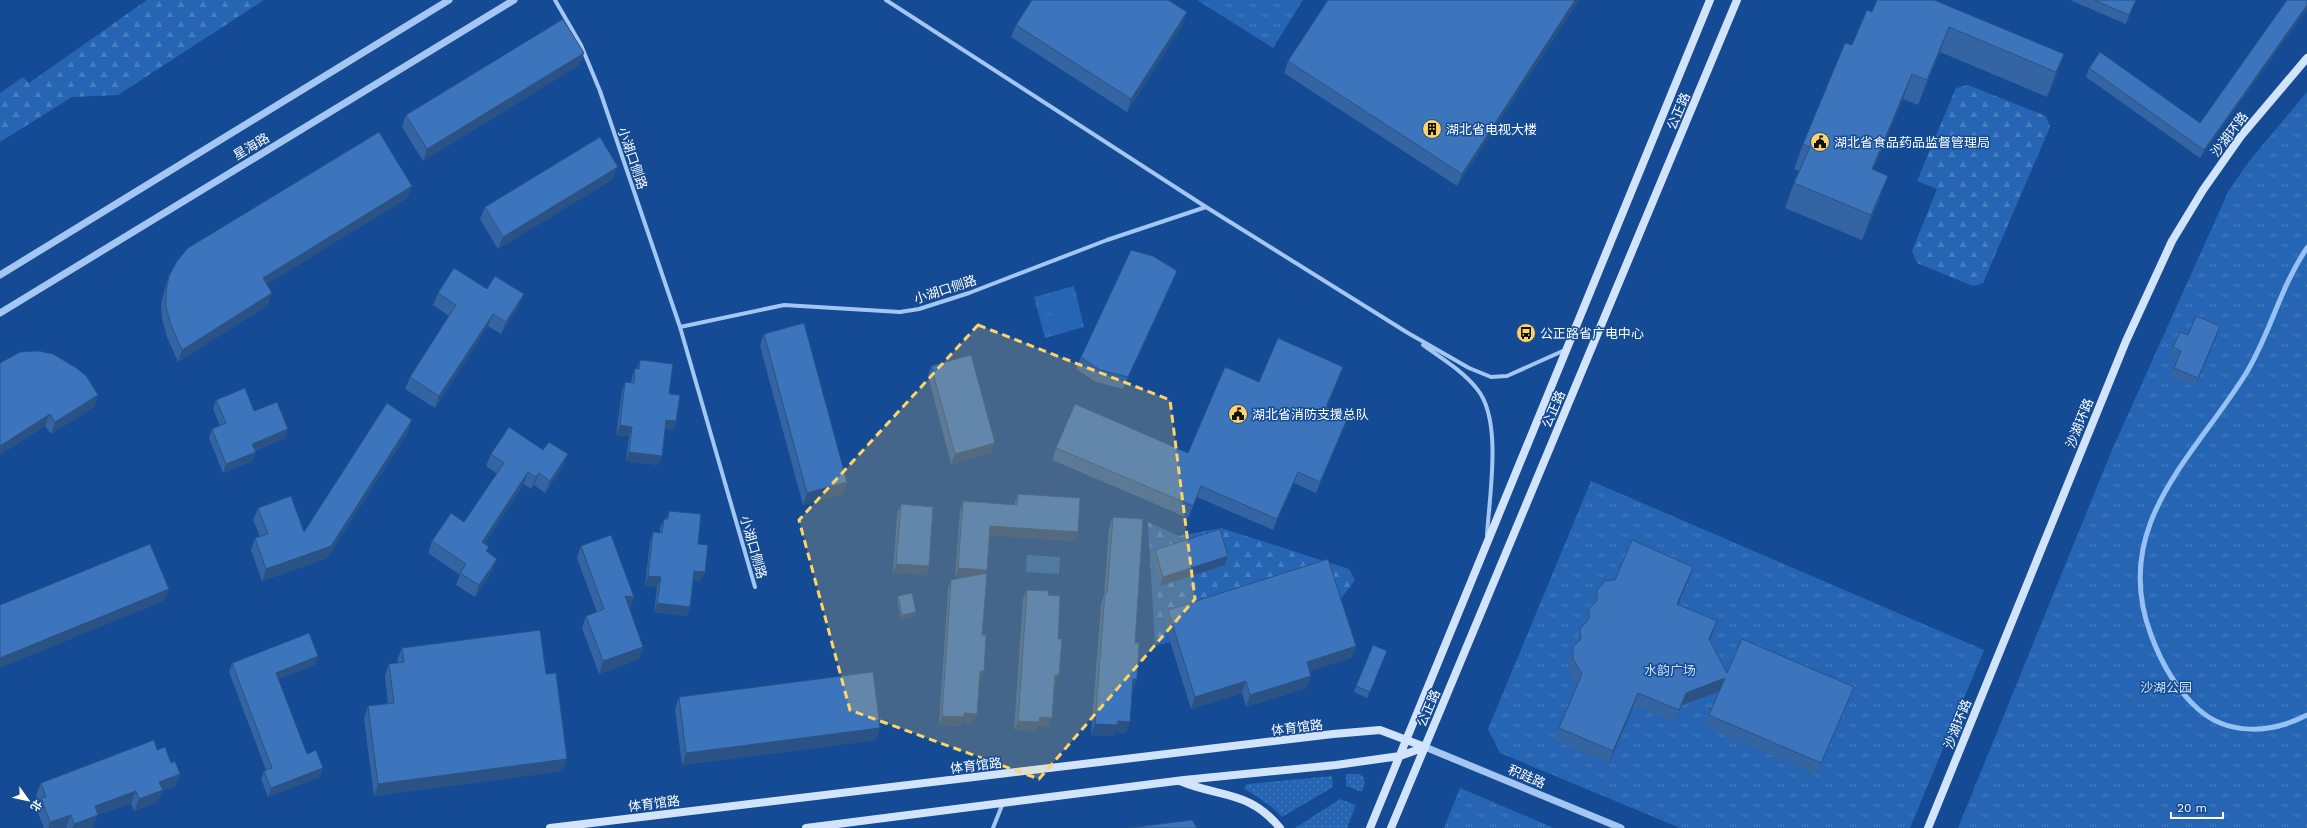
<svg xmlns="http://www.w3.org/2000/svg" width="2307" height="828" viewBox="0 0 2307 828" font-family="'Work Sans','Noto Sans SC',sans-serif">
	<defs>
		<pattern id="grass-dots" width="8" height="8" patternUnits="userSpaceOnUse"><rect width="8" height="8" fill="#2665b3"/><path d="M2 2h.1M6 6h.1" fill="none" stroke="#477cbe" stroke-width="1.8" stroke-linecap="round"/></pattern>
		<pattern id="forest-firs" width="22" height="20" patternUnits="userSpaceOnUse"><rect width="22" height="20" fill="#2665b3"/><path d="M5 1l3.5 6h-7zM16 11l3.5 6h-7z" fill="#477cbe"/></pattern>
		<pattern id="park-tufts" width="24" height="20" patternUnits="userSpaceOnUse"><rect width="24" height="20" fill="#2665b3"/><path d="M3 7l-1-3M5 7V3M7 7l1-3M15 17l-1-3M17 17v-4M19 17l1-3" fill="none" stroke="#477cbe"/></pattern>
	</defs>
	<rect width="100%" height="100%" fill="#144b94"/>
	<path fill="url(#grass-dots)" d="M1346 774H1358L1363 776 1365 783 1362 792 1346 786Z
		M1332 776 1333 787 1282 817 1272 807 1244 788 1247 784Z
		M1340 799 1356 805 1347 828H1295Z"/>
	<path fill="url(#forest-firs)" d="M147 0H264L118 95 72 97 0 142V93L23 77 29 83Z
		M1968 85 2046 116 2050 127 1983 283 1973 286 1917 263 1912 251 1937 189 1917 181 1956 88Z
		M1148 522 1179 536 1221 528 1349 569 1355 580 1335 607 1164 622 1170 642 1155 646Z"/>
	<path fill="url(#park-tufts)" d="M1197 0H1303L1273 48Z
		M2307 92V828H1958L2112 450 2229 190 2250 160Z
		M1074 286 1084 327 1045 338 1034 297Z
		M1591 481 1984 650 1910 828H1680L1500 753 1488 729Z
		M1460 788 1554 828H1444Z"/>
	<path fill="#2665b3" d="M1071 289 1076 306 1042 315 1037 298Z
		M1076 308 1081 324 1047 334 1043 317Z
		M1027 555 1060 557 1059 574 1026 572Z"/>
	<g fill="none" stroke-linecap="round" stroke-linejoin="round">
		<path stroke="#96c1f5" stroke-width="5" d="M2307 248C2280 287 2270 335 2245 375 2193 458 2110 526 2151 635 2161 662 2175 688 2197 708 2227 736 2271 734 2307 715"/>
		<path stroke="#a4c6f2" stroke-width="4" d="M555 0 581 45 600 91 680 327 755 587
			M886 0 1206 207 1408 333 1469 368 1491 377 1507 376 1565 350
			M680 327 784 305 900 312 919 309 969 293 1107 240 1206 207
			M1423 345C1441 358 1463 371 1477 389 1503 420 1489 497 1487 536
			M993 828 1003 803"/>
		<path stroke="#a4c6f2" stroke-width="7" d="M0 275 449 0
			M0 313 514 0
			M1425 747 1621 828"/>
		<path stroke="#d2e4fc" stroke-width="8" d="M1180 781C1220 798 1249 790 1280 828
			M550 828 1333 734 1380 730 1425 747
			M806 828 1184 780 1336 765 1400 756 1425 747
			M1370 828 1710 0
			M1391 828 1737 0
			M1928 828 2126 341 2172 241 2203 190 2241 136 2307 58"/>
	</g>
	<path fill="#3465a2" d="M1328 0H1579L1457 186 1284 73 1288 61Z
		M1877 0 2064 54 2055 79 2047 97 1940 52 1918 105 1903 99 1873 170 1879 201 1862 240 1785 208 1794 183 1799 171 1794 169 1803 144 1852 45 1872 12Z
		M2070 0H2136L2126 24Z
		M2307 0V9L2200 158 2086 77 2089 68 2200 123Z
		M1183 24 1127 112 1011 37 1016 25Z
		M584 53 579 65 423 161 402 127 406 115Z
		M613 179 498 249 480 219 485 207Z
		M412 186 407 198 267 284 268 305 178 362 167 337 162 319 161 304 165 288 169 276Z
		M1177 271 1172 283 1123 389 1096 382 1076 369 1081 357Z
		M487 289 519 306 501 334 488 326 435 408 405 389 410 377 449 316 433 305 438 293Z
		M2220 326 2195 387 2170 377 2177 360 2170 357 2173 347 2188 335Z
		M764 334 847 482 843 494 803 505 760 346Z
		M640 360 669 394 676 421 673 430 665 429 662 456 658 465 626 461 629 436 616 435 622 391 625 382 631 383 632 377 635 368H637Z
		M0 363 98 395 94 407 51 434 45 426 0 455Z
		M931 366 995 443 991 453 951 464 928 375Z
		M1343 367 1327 407 1348 417 1344 428 1316 493 1294 483 1273 530 1197 497 1188 518 1052 460 1056 448 1188 453 1259 382Z
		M216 400 254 411 285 438 255 451 252 461 223 473 209 438 212 429 220 426 213 409Z
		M408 432 327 558 262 581 251 550 255 538 260 537 253 520 258 508 304 532Z
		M491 454 563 466 545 493 534 485 531 489 524 484 484 544 487 552 497 559 492 571 475 597 456 585 460 575 428 553 432 541 464 522 497 474 486 466Z
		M1018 494 1078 532 1074 541 989 535 986 573 982 635 984 671 980 680H979L977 714 973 723 962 722 961 726 939 725 948 589 951 580 961 578 955 577 960 511 963 501 1014 505Z
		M901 504 929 566 926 575 893 573 897 514Z
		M669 511 698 544 701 581 693 580 690 607 687 616 654 612 657 587 645 585 650 542 653 532 660 533V528L664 519H666Z
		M1113 517 1135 643 1137 679 1133 690H1132L1126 733 1115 732 1113 736 1091 735 1101 604 1104 595 1109 528Z
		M581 546 629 609 643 647 639 659 599 674 582 628 586 616 597 612 577 558Z
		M1155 550 1228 556 1225 565 1160 586 1152 559Z
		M1693 567 1689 579 1678 604 1717 621 1710 640 1727 673 1854 687 1849 699 1816 775 1705 727 1720 691 1682 705 1674 722 1634 705 1609 764 1554 740 1559 728 1577 685 1568 671V660L1573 647 1576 644V641L1580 629 1585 624 1584 621 1589 609 1592 605V602L1597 590 1615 580Z
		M1027 590 1048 595 1058 639 1056 685H1054L1049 727H1038L1036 731 1014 730 1023 599Z
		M898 596 916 612 915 616 901 619 897 599Z
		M1168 610 1356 646 1351 658 1309 671 1311 676 1306 688 1246 707 1242 693 1191 709 1164 622Z
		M402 648 546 674 563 771 374 796 364 719 368 706 388 704 385 676 389 664 398 663 397 660Z
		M318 656 315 665 278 679 307 754 320 777 268 797 261 779 264 771 266 770 229 672 232 663Z
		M1384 657 1367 698 1354 692 1356 686Z
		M679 697 880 728 876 740 682 765 675 709Z
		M171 763 180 774 175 786 162 791 158 802 134 811 131 803 97 815 93 827 90 828H67L66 827 63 828H44L37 810 39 804 36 795 41 783Z"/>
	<path fill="#2b5284" d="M1575 0H1579L1457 186 1462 174Z
		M2136 0 2126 24 2129 15Z
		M2307 5V9L2200 158 2204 150Z
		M1187 12 1183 24 1127 112 1131 99Z
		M1949 27 1940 52 1918 105 1927 80Z
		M584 53 579 65 423 161 427 149Z
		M2064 54 2055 79 2047 97 2056 72Z
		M1912 74 1903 99 1863 194 1872 169Z
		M618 167 613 179 498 249 503 237Z
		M1888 176 1879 201 1862 240 1871 215Z
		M412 186 407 198 258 290 263 278Z
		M1177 271 1172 283 1123 389 1128 377Z
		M272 293 268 305 178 362 182 350Z
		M524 294 519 306 501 334 506 322Z
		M493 314 488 326 435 408 439 396Z
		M2220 326 2217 335 2195 387 2198 378Z
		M1343 367 1339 378 1322 418 1326 407Z
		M98 395 94 407 51 434 55 422Z
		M50 414 45 426 0 455V446Z
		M1348 417 1344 428 1316 493 1320 482Z
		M412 420 408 432 327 558 262 581 266 569 331 546Z
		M666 420 676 421 673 430 663 429Z
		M620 425 632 427 629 436 616 435Z
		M288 429 285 438 249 453 252 444Z
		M995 443 991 453 951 464 955 454Z
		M256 452 252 461 223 473 226 464Z
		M629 452 662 456 658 465 626 461Z
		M568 454 563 466 545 493 550 481Z
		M528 472 524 484 477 554 482 542Z
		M1298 472 1294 483 1273 530 1277 519Z
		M539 473 534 485 531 489 536 477Z
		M847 482 843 494 803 505 807 493Z
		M990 526 1078 532 1074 541 987 535Z
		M1228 556 1225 565 1160 586 1163 577Z
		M497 559 492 571 475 597 479 585Z
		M896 564 929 566 926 575 893 573Z
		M1693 567 1689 579 1673 616 1677 604Z
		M958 568 987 570 983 579 955 577Z
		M694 571 705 572 701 581 691 580Z
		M648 576 661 577 657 587 645 585Z
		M169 589 164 601 0 668V658Z
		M625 596 634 597 630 609Z
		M657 603 690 607 687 616 654 612Z
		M916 612 915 616 901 619 902 615Z
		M1717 621 1713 633 1705 651 1709 639Z
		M1356 646 1351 658 1302 674 1307 662Z
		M643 647 639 659 599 674 603 661Z
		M318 656 315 665 273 681 276 673Z
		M980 671H984L980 680H976Z
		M1055 675H1059L1056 685 1052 684Z
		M1311 676 1306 688 1246 707 1250 695Z
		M1725 678 1721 691 1682 705 1674 722 1686 693Z
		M1133 679H1137L1133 690H1129Z
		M1246 681 1242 693 1191 709 1195 697Z
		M1854 687 1849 699 1816 775 1821 763Z
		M1638 693 1634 705 1609 764 1613 751Z
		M964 713 977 714 973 723 962 722 961 726 939 725 942 716Z
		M1040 717 1052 718 1049 727H1038L1036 731 1014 730 1018 721Z
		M1118 721 1130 722 1126 733 1115 732 1113 736 1091 735 1095 724Z
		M880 728 876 740 682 765 686 753Z
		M567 759 563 771 374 796 378 784Z
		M323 768 320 777 268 797 271 788Z
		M180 774 175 786 162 791 158 802 134 811 139 799 159 782Z
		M136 791 131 803 97 815 93 827 90 828H72L74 824 95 806Z
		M71 815 66 827 63 828H48L50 822Z"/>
	<path fill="#3d75bc" stroke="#2b5284" d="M1032 0H1168L1187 12 1131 99 1016 25Z
		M1328 0H1575L1462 174 1288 61Z
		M1877 0H1934L2064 54 2056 72 1949 27 1927 80 1912 74 1872 169 1888 176 1871 215 1794 183 1810 147 1803 144 1845 43 1852 45 1867 10 1872 12Z
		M2094 0H2136L2129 15Z
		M2287 0H2307V5L2204 150 2089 68 2100 52 2200 123Z
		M563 19 584 53 427 149 406 115Z
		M379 132 412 186 263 278 272 293 182 350 171 325 166 307V292L169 276 177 261 188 248Z
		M600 137 618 167 503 237 485 207Z
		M1131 250 1153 256 1177 271 1128 377 1100 370 1081 357Z
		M454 268 487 289 495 276 524 294 506 322 493 314 439 396 410 377 456 305 438 293Z
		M2196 316 2220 326 2198 378 2174 368 2181 351 2173 347 2180 332 2188 335Z
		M804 323 847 482 807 493 764 334Z
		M1278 338 1343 367 1326 407 1348 417 1320 482 1298 472 1277 519 1201 486 1193 506 1056 448 1075 404 1188 453 1225 367 1259 382Z
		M39 351 53 354 78 369 87 377 98 395 55 422 50 414 0 446V363L20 352Z
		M971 355 995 443 955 454 931 366Z
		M640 360 673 364 669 394 680 395 676 421 666 420 662 456 629 452 632 427 620 425 625 382 634 383 635 368 639 369Z
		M245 388 254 411 277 402 288 429 252 444 256 452 226 464 212 429 226 423 216 400Z
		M387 403 412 420 331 546 266 569 255 538 268 534 258 508 291 496 304 532Z
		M509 427 543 450 549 442 568 454 550 481 539 473 536 477 528 472 482 542 489 547 486 551 497 559 479 585 460 573 466 564 432 541 451 513 464 522 504 463 491 454Z
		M1018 494 1080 498 1078 532 990 526 987 570 958 568 963 501 1017 505Z
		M901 504 933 507 929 566 896 564Z
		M669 511 701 514 698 544 708 545 705 572 694 571 690 607 657 603 661 577 648 576 653 532 662 533 664 519H668Z
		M1113 517 1143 519 1135 643H1139L1137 679H1133L1130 722 1118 721 1117 725 1095 724 1105 593H1107Z
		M1220 529 1228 556 1163 577 1155 550Z
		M611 535 634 597 625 596 643 647 603 661 586 616 604 609 581 546Z
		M1632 540 1693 567 1677 604 1717 621 1709 639 1727 673 1742 639 1854 687 1821 763 1709 715 1725 678 1686 693 1679 710 1638 693 1613 751 1559 728 1582 674 1573 659V647L1581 639 1580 629 1589 619V609L1597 600V590L1605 581 1615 580Z
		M150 544 169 589 0 658V605Z
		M1328 559 1356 646 1307 662 1311 676 1250 695 1246 681 1195 697 1168 610Z
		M987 573 982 635H986L984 671H980L977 714 964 713V717L942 716 951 580Z
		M1027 590 1049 591 1048 595 1060 596 1058 639H1062L1059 675H1055L1052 718 1040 717 1039 722 1018 721Z
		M912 593 916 612 902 615 898 596Z
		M540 630 546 674 556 673 567 759 378 784 368 706 394 703 389 664 404 662 402 648Z
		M309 633 318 656 276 673 307 754 316 750 323 768 271 788 264 771 272 768 232 663Z
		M1373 645 1387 651 1370 692 1356 686Z
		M873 672 880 728 686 753 679 697Z
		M154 740 157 750 165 747 171 763 175 761 180 774 159 782 163 790 139 799 136 791 95 806 98 815 74 824 71 815 50 822 41 798 46 797 41 783Z
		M1192 820 1197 828H1129Z"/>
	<path fill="#ffd364" fill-opacity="0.2" stroke="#ffd364" stroke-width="3" stroke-dasharray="8 5" stroke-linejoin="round" d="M978 325 1170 400 1195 599 1039 779 850 710 799 520Z"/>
	<defs>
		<symbol id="building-disc" viewBox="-11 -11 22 22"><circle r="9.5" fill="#ffd364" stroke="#144b94"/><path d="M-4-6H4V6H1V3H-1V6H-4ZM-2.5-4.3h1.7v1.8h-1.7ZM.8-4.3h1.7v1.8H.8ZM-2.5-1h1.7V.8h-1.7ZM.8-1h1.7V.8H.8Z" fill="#111"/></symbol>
		<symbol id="civic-disc" viewBox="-11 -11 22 22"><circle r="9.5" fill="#ffd364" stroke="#144b94"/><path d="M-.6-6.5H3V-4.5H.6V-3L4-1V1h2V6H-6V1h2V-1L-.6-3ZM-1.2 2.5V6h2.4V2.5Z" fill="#111"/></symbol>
		<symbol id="bus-disc" viewBox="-11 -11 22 22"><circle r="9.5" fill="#ffd364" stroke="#144b94"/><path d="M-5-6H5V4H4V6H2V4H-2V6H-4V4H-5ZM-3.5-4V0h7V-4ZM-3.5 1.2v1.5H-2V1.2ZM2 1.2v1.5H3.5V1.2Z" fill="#111"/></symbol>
	</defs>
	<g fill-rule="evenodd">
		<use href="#building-disc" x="1421" y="118" width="22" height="22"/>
		<use href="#civic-disc" x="1809" y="131" width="22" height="22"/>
		<use href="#bus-disc" x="1515" y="322" width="22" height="22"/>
		<use href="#civic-disc" x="1227" y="403" width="22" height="22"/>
	</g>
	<g text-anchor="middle" stroke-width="3" stroke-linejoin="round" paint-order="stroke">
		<g font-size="13" fill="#fff" stroke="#144b94">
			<text transform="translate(1678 111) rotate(-67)" y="5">公正路</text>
			<text transform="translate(2229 134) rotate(-53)" y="5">沙湖环路</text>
			<text transform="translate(251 146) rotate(-31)" y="5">星海路</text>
			<text transform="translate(633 158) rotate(71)" y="5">小湖口侧路</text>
			<text transform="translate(945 289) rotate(-18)" y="5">小湖口侧路</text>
			<text transform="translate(1553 409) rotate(-67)" y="5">公正路</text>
			<text transform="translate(2079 423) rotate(-68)" y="5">沙湖环路</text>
			<text transform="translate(754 547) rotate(74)" y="5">小湖口侧路</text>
			<text transform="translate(1428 708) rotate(-67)" y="5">公正路</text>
			<text transform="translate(1957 724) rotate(-68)" y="5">沙湖环路</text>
			<text transform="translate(1297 727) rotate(-7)" y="5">体育馆路</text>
			<text transform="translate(976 765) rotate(-7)" y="5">体育馆路</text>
			<text transform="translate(1527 776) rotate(23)" y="5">积跬路</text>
			<text transform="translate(654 803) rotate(-7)" y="5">体育馆路</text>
		</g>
		<g font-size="13" fill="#fff" stroke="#144b94" text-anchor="start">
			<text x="1446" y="134">湖北省电视大楼</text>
			<text x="1834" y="147">湖北省食品药品监督管理局</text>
			<text x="1540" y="338">公正路省广电中心</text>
			<text x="1252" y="419">湖北省消防支援总队</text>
		</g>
		<g font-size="13" fill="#cbe1fc" stroke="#144b94">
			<text x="1670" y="675">水韵广场</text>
			<text x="2166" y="692">沙湖公园</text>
		</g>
	</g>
	<g transform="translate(28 800) rotate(123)" stroke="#144b94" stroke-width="3" paint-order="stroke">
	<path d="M0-3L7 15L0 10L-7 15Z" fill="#ffffff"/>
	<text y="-6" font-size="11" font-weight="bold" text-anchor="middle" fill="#ffffff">北</text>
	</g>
	<path d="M2171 812v6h52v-6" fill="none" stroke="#ffffff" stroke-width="2"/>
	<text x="2177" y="812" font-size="12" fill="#ffffff" stroke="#144b94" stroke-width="3" paint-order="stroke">20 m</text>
</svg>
